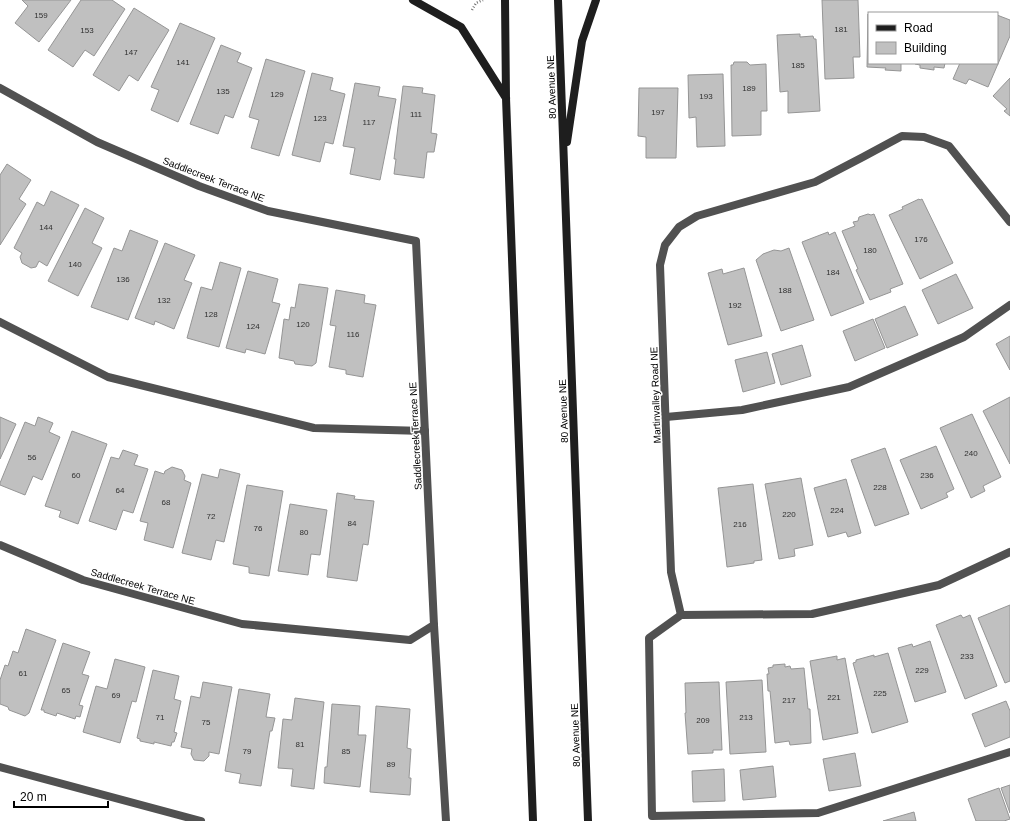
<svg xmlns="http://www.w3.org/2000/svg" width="1010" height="821" viewBox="0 0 1010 821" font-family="Helvetica,sans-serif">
	<rect width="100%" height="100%" fill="#fff"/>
	<path fill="#c0c0c0" stroke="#959595" d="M22 0H71L39 42 15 23 28 6Z
		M81 0H112L125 9 94 56 85 50 73 67 48 50Z
		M822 0H858L860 57H853L854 78 825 79Z
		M134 8 169 30 138 81 129 75 119 91 93 75Z
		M868 14 869 63H901V71L885 70 886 68 867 67Z
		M997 15 1010 20V36L988 87 969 79 966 84 953 79 960 63H997Z
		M180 23 215 38 178 122 151 110 159 90 151 87Z
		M800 34V37L813 36 814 39H816L820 111 788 113V91L780 92 777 35Z
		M221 45 241 53 237 62 252 68 233 118 225 115 218 134 190 124Z
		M266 59 305 71 279 156 251 148 259 120 249 117Z
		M734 62H747L750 65 766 64 767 111H761V135L732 136 731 65H733Z
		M915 63H945L944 68 934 67V70L920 68V65L915 64Z
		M312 73 333 78 330 90 345 94 333 144 325 142 320 162 292 155Z
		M723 74 725 146 697 147 696 117 689 118 688 75Z
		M1010 78V116L1004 111 1007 109 993 96Z
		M355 83 380 87 378 96 396 99 380 180 350 174 355 148 343 146Z
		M403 86 423 88 422 93 435 95 431 133 437 134 434 152H427L424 178 394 174 396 159H394Z
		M639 88H678L676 158H646V137L638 136Z
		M7 164 31 180 19 199 26 204 0 245V175Z
		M51 191 79 205 47 266 39 261 36 267 31 268 22 263 20 257 22 253 14 248 37 202 44 206Z
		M919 199 920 200 922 199 953 263 920 279 889 215 903 209 902 207Z
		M85 208 104 218 92 243 102 248 78 296 48 281Z
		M868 214 871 215 874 214 903 284 890 289 891 292 870 300 856 270 858 269 842 231 855 226 853 222 858 221 859 217Z
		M130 230 158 241 128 320 91 307 114 248 122 251Z
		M828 232 829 235 835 232 864 303 831 316 802 242Z
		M165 243 195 255 184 280 192 283 174 329 155 321 154 325 135 318Z
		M789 248 814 320 781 331 756 260 763 254 774 250 781 251Z
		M220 262 241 268 219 347 187 338 201 287 212 290Z
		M744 268 762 336 728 345 708 273 722 269 723 274Z
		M248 271 278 279 272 302 280 304 265 354 246 349 245 353 226 348Z
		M956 274 973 308 938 324 922 290Z
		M299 284 328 288 316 363 312 366 295 364 294 361 279 358 284 319 289 320 291 307 295 308Z
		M336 290 365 295 364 303 376 305 363 377 346 374V370L329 367 336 326 330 325Z
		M905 306 918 335 887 348 875 319Z
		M873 319 885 348 855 361 843 331Z
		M1010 336V370L996 344Z
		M802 345 811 376 781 385 772 354Z
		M767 352 775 383 743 392 735 360Z
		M1010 397V464L983 411Z
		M972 414 1001 477 983 486 985 491 971 498 940 428Z
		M0 417 16 424 0 459Z
		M38 417 53 423 49 432 60 437 42 480 33 476 25 495 0 485V483L25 422 35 426Z
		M72 431 107 444 78 524 59 517 61 511 45 506Z
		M936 446 954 489 946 493 948 497 921 509 900 460Z
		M885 448 909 514 875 526 851 460Z
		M123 450 138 455 134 465 148 469 133 513 123 510 116 530 89 521 111 457 119 459Z
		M172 467 182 470 185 476 184 480 191 483 173 548 144 540 148 523 140 521 155 471 164 474 165 471Z
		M220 469 240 474 224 542 216 540 211 560 182 553 202 474 218 478Z
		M801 478 813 545 794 549 795 556 779 559 765 484Z
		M846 479 861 533 848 537 846 532 828 537 814 488Z
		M753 484 762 560 754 561V563L727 567 718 488Z
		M247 485 283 491 269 576 249 573V567L233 564Z
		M337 493 355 496 354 499 374 501 368 545 363 544 357 581 327 577Z
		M290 504 327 510 320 555 311 554 308 575 278 571Z
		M1010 605V681L1005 683 978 618Z
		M961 615 963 618 970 615 997 686 965 699 936 625Z
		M26 629 56 640 29 713 25 716 9 710 8 707 0 704V680L5 665 8 666 13 651 18 653Z
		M930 641 946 692 915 702 898 648 912 644 913 647Z
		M63 643 90 652 82 674 89 676 79 705 83 706 80 717 76 716 75 719 57 713 56 716 44 712V710H41Z
		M888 653 908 722 872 733 853 663 856 662V660L874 655V657Z
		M837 656V660L845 658 858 733 823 740 810 661Z
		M115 659 145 667 136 702 132 701 120 743 83 732 96 686 107 689Z
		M785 664V667L790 666 791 669 804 668 808 709H810L811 743 790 745 789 741 775 743 770 691H768L767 674H769L768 668 773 667V665Z
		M153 670 179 676 174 699 181 701 174 732 177 733 174 742H172L171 746 154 742V744L140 741V739L137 738Z
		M762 680 766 752 730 754 726 682Z
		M203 682 232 687 219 754 209 752V756L204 761 194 760 191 754 192 749 181 747 191 696 200 698Z
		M719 682 722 750H713V753L688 754 685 713H686L685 683Z
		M239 689 270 694 266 717 275 718 272 731H270L261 786 239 783 241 774 225 771Z
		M295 698 324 702 314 789 291 786 293 769 278 768 283 719 292 720Z
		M1006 701 1010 711V737L985 747 972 714Z
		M332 704 360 706 358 735H366L360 787 324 783 325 767H327Z
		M376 706 410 709 407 748 411 749 409 778H411L410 795 370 792Z
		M855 753 861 786 829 791 823 759Z
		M773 766 776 797 743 800 740 770Z
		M724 769 725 801 693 802 692 771Z
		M1010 785V813L1001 788Z
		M999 788 1010 819 1004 821H976L968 799Z
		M914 812 916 821H883Z"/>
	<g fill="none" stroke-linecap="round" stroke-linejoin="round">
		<path stroke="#737373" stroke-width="2.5" stroke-dasharray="1 2" stroke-linecap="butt" d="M472 10 476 3 483 0"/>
		<path stroke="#515151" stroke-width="8" d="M0 322 108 377 314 428 425 431
			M666 417 742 410 849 387 964 337 1010 305
			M681 615 649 638 652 816 818 813 1010 752
			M434 625 446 821
			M0 767 201 821"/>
		<path stroke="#515151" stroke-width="8" d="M0 88 97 142 199 186 268 211 416 241 434 625 410 640 242 624 83 580 0 545
			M1010 222 949 146 924 137 902 136 863 157 815 182 697 216 679 227 665 245 660 265 671 572 681 615 812 614 939 585 1010 552"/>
		<path stroke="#1e1e1e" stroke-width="8" d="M413 0 461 27 506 98
			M505 0 506 98 533 821
			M558 0 588 821
			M567 142 582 41 596 0"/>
	</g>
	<g text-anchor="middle" stroke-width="3" stroke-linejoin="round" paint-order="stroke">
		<g font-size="8" fill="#303030">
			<text x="41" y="18">159</text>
			<text x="841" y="32">181</text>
			<text x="87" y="33">153</text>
			<text x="131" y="55">147</text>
			<text x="183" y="65">141</text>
			<text x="798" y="68">185</text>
			<text x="749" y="91">189</text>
			<text x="223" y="94">135</text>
			<text x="277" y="97">129</text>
			<text x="706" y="99">193</text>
			<text x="658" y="115">197</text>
			<text x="416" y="117">111</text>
			<text x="320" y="121">123</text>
			<text x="369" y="125">117</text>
			<text x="46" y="230">144</text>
			<text x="921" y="242">176</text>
			<text x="870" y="253">180</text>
			<text x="75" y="267">140</text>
			<text x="833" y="275">184</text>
			<text x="123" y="282">136</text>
			<text x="785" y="293">188</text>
			<text x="164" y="303">132</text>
			<text x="735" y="308">192</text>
			<text x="211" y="317">128</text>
			<text x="303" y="327">120</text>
			<text x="253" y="329">124</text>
			<text x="353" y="337">116</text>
			<text x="971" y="456">240</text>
			<text x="32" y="460">56</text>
			<text x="76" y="478">60</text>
			<text x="927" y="478">236</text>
			<text x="880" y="490">228</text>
			<text x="120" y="493">64</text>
			<text x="166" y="505">68</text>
			<text x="837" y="513">224</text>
			<text x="789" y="517">220</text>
			<text x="211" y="519">72</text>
			<text x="352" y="526">84</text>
			<text x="740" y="527">216</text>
			<text x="258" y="531">76</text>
			<text x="304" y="535">80</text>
			<text x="967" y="659">233</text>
			<text x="922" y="673">229</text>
			<text x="23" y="676">61</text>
			<text x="66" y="693">65</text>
			<text x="880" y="696">225</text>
			<text x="116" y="698">69</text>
			<text x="834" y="700">221</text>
			<text x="789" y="703">217</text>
			<text x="160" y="720">71</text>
			<text x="746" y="720">213</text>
			<text x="703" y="723">209</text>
			<text x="206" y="725">75</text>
			<text x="300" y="747">81</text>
			<text x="247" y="754">79</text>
			<text x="346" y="754">85</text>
			<text x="391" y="767">89</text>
		</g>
		<g font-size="10" fill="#000" stroke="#fff">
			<text transform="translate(551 87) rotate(-92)" y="4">80 Avenue NE</text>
			<text transform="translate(214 179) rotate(21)" y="4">Saddlecreek Terrace NE</text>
			<text transform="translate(655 395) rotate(-92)" y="4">Martinvalley Road NE</text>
			<text transform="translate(563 411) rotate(-92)" y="4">80 Avenue NE</text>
			<text transform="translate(415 436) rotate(-93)" y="4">Saddlecreek Terrace NE</text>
			<text transform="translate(143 586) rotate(16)" y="4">Saddlecreek Terrace NE</text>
			<text transform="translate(575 735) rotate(-92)" y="4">80 Avenue NE</text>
		</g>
	</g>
	<rect x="868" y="12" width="130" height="52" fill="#ffffff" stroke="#999999"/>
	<rect x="876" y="25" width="20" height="6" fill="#1e1e1e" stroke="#999999"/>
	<text x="904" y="32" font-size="12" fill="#000000">Road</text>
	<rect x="876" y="42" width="20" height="12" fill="#c0c0c0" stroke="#999999"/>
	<text x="904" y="52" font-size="12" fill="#000000">Building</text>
	<path d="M14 801v6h94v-6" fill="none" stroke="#000000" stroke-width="2"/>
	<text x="20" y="801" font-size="12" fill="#000000" stroke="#ffffff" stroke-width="3" paint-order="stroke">20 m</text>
</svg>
